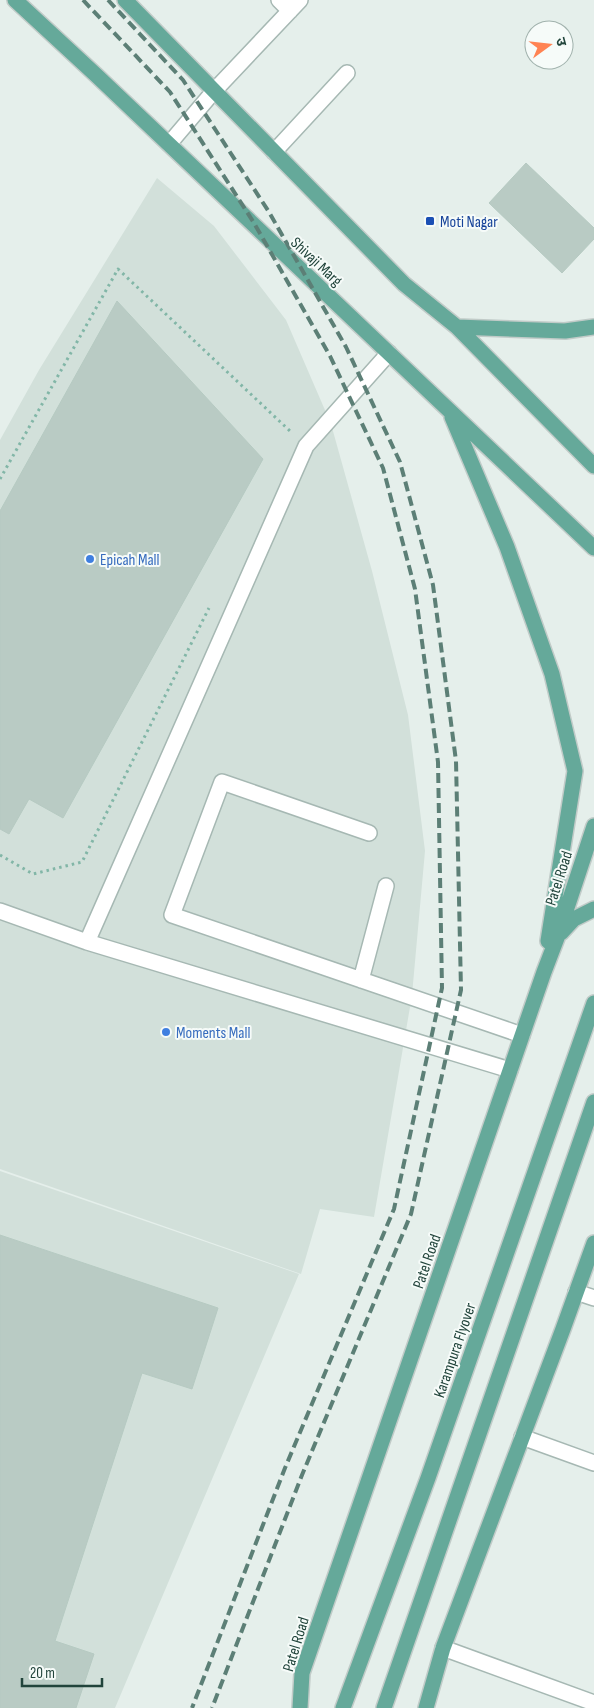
<svg xmlns="http://www.w3.org/2000/svg" width="594" height="1708" viewBox="0 0 594 1708" font-family="'Sofia Sans Condensed','Noto Sans Devanagari',sans-serif">
	<rect width="100%" height="100%" fill="#e5efeb"/>
	<path fill="#d2e0da" d="M157 178 214 226 286 320 331 424 372 571 408 715 425 851 411 1006 410 1007 374 1217 320 1209 301 1274 0 1169V440L39 370Z
		M0 1171 299 1274 115 1708H0Z"/>
	<path fill="#b9cbc4" stroke="#b6cac2" d="M526 163 594 228V239L562 273 489 203Z
		M117 301 263 459 63 818 29 799 9 834 0 829V511Z
		M0 1235 218 1308 192 1389 142 1373 55 1641 94 1654 76 1708H0Z"/>
	<g fill="none" stroke-linecap="round" stroke-linejoin="round">
		<defs>
			<path id="minor" d="M279 0 290 11
				M169 144 214 91 300 0
				M274 152 347 73
				M369 833 222 782 172 915 522 1035
				M0 911 87 942 510 1070
				M87 942 306 446 389 353
				M361 980 386 886
				M576 1292 594 1298
				M522 1437 594 1463
				M443 1648 594 1703"/>
			<path id="major" d="M15 0 96 75 594 548
				M125 0 404 284 457 327 594 466
				M457 327 565 331 594 327
				M452 417 507 547 552 674 575 771 548 941
				M561 933 574 919 594 909
				M300 1708 302 1673 544 972 557 938 594 826
				M343 1708 428 1478 594 1003
				M384 1708 594 1102
				M426 1708 443 1648 563 1329 594 1243"/>
		</defs>
		<use href="#minor" stroke="#a6b8b3" stroke-width="18"/>
		<use href="#major" stroke="#c1cbc8" stroke-width="18"/>
		<path stroke="#82b6a7" stroke-width="3" stroke-dasharray="2.5 4" stroke-linecap="butt" d="M0 479 118 269 291 432
			M0 855 33 874 82 862 209 608"/>
		<use href="#minor" stroke="#fff" stroke-width="15"/>
		<use href="#major" stroke="#65a99a" stroke-width="15"/>
		<path stroke="#5c7f76" stroke-width="4" stroke-dasharray="10 5" stroke-linecap="butt" d="M83 0 170 92 254 223 330 356 383 468 415 589 438 762 442 988 394 1209 285 1468 192 1708
			M108 0 183 80 269 212 346 347 400 462 433 585 456 761 461 990 411 1214 302 1475 212 1708"/>
	</g>
	<rect fill="#1a4fb4" stroke="#f6fbf9" stroke-width="2" x="425" y="216" width="10" height="10" rx="2.5"/>
	<g fill="#3f7fe0" stroke="#f6fbf9" stroke-width="2">
		<circle cx="90" cy="559" r="5"/>
		<circle cx="166" cy="1032" r="5"/>
	</g>
	<g text-anchor="middle" stroke-width="4" stroke-linejoin="round" paint-order="stroke">
		<g font-size="16" fill="#164399" stroke="#f6fbf9" text-anchor="start">
			<text x="440" y="227">Moti Nagar</text>
		</g>
		<g font-size="16" fill="#21443b" stroke="#f6fbf9">
			<text transform="translate(317 261) rotate(43)" y="6">Shivaji Marg</text>
			<text transform="translate(558 878) rotate(-72)" y="6">Patel Road</text>
			<text transform="translate(426 1261) rotate(-71)" y="6">Patel Road</text>
			<text transform="translate(454 1350) rotate(-71)" y="6">Karampura Flyover</text>
			<text transform="translate(295 1644) rotate(-73)" y="6">Patel Road</text>
		</g>
		<g font-size="16" fill="#366cbe" stroke="#f6fbf9" text-anchor="start">
			<text x="100" y="565">Epicah Mall</text>
			<text x="176" y="1038">Moments Mall</text>
		</g>
	</g>
	<g transform="translate(549 45) rotate(75)"><circle r="24" fill="#f6fbf9" stroke="#a1b2ad"/>
	<path d="M0-4L9 19L0 12L-9 19Z" fill="#ff8353"/>
	<text y="-8" font-size="14" font-weight="bold" text-anchor="middle" fill="#21443b">उ</text>
	</g>
	<path d="M22 1678v8h80v-8" fill="none" stroke="#21443b" stroke-width="2.5"/>
	<text x="30" y="1678" font-size="15" fill="#21443b" stroke="#f6fbf9" stroke-width="4" paint-order="stroke">20 m</text>
</svg>
